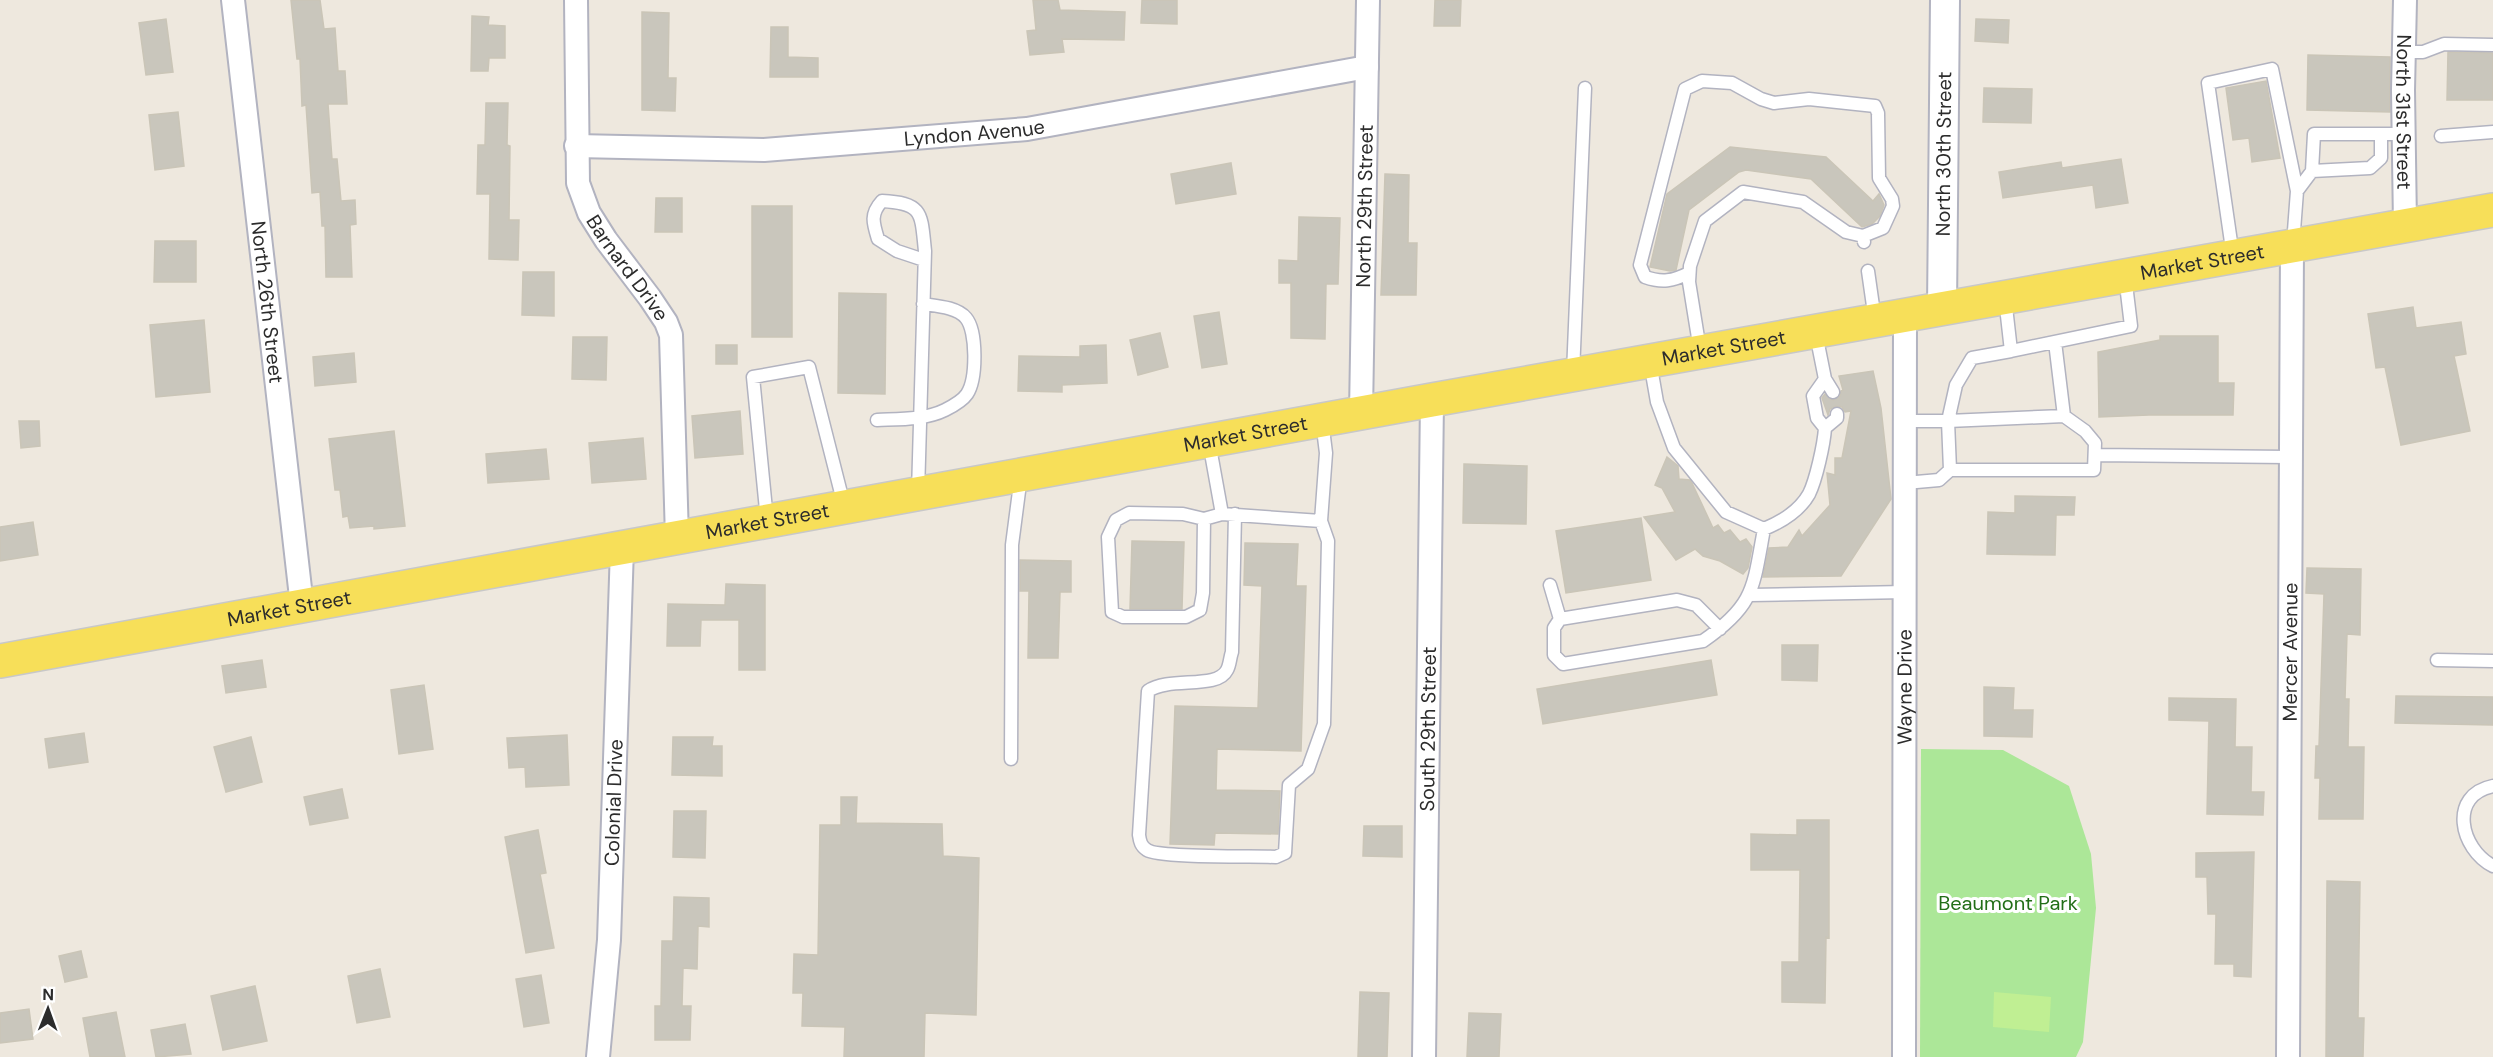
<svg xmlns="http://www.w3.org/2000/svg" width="2493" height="1057" viewBox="0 0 2493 1057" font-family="'DM Sans',sans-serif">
	<rect width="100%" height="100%" fill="#eee8de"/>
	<path fill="#ace798" d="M1921 749 2003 750 2069 786 2091 854 2096 908 2083 1042 2076 1057H1920Z"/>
	<path fill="#c0ef93" d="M1994 992 2051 997 2049 1032 1993 1027Z"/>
	<path fill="#c9c6bc" stroke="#cac5b7" stroke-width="1.5" d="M291 0H320L324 29 335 28 338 71H345L347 104H328L332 159H337L341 201 355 200 356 224 350 225 352 277H326L325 226H322L320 192 312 193 306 105 302 106 300 59H297Z
		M1033 0H1058L1060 10 1125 12 1124 40 1062 39 1064 52 1030 55 1027 31 1036 30Z
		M1142 0H1177V24L1141 23Z
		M1435 0H1461L1460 26H1434Z
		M642 12 669 13 668 78H676L675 111 642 110Z
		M472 16 489 17 488 25 505 26V58H489L488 71H471Z
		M166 19 173 72 146 75 139 23Z
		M1976 19 2009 20 2008 43 1975 41Z
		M771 27H788V57L818 58V77H770Z
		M2448 52 2493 53V100H2447Z
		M2308 55 2390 57V112L2307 110Z
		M2266 81 2280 158 2252 162 2249 138 2233 140 2226 88Z
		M1984 88 2032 89 2031 123 1983 122Z
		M486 103H508L507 145 510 146 509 220H519L518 260 489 259 490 194H477L478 145H485Z
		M178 112 184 166 155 170 149 115Z
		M1730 147 1826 157 1873 201 1879 194 1884 205 1880 216 1872 224 1862 227 1811 179 1746 170 1739 172 1689 210 1676 270 1670 271 1650 267 1667 194Z
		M2121 159 2128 203 2096 208 2093 185 2003 198 1999 172 2061 162 2062 168Z
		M1231 163 1236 194 1176 204 1171 174Z
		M1385 174 1409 175 1408 243H1417L1416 295H1381Z
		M656 198H682V232H655Z
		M752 206H792V337H752Z
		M1299 217 1340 218 1338 284H1326L1325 339 1291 338V283H1279V260L1298 261Z
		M155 241H196V282H154Z
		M523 272H554V316L522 315Z
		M839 293 886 294 885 394 838 393Z
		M2413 307 2416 328 2461 322 2466 354 2454 356 2470 431 2401 445 2385 367 2376 368 2368 314Z
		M1219 312 1227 364 1202 368 1194 316Z
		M204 320 210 392 156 397 150 325Z
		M1160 333 1168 367 1138 375 1130 340Z
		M2160 336H2218V383H2234L2233 415H2149L2099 417 2098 352 2160 340Z
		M573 337H607L606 380 572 379Z
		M716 345H737V364H716Z
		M1106 345 1107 383 1062 385V392L1018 391 1019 356 1080 357V346Z
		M354 353 356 382 315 386 313 357Z
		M1873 371 1881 408 1891 499 1841 576 1763 577 1769 548 1788 547 1799 530 1802 536 1830 505 1827 473 1835 475V458H1842L1851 411 1845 412 1842 407 1836 406 1830 409 1828 415 1822 398 1825 394 1833 400 1840 396 1841 391 1843 390 1839 376Z
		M740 411 743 454 695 458 692 416Z
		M19 421H39L40 446 21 448Z
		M394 431 405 526 374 529V526L350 528 348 516 343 517 340 490H335L329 439Z
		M643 438 646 479 592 483 589 443Z
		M546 449 549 479 488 483 486 454Z
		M1667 457 1678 466 1679 479 1690 480 1692 483 1713 528 1718 525 1724 533 1730 530 1740 542 1746 539 1752 547 1748 568 1743 574 1720 561 1703 556 1695 549 1676 560 1644 517 1675 512 1662 488 1655 485Z
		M1464 464 1527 466 1526 524 1463 523Z
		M2015 496 2075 497 2074 515H2056L2055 555 1987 554 1988 512 2015 513Z
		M1641 518 1651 580 1566 593 1556 531Z
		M33 522 38 555 0 561V527Z
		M1132 541 1184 542 1182 609H1130Z
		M1245 543 1298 544 1296 586H1306L1301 751 1217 749 1216 790 1280 791 1278 834 1215 833 1214 845 1170 844 1175 706 1258 708 1262 586 1244 585Z
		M1020 560 1071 561V592H1060L1058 658H1028L1029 591H1020Z
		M2307 568 2361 569 2360 635 2347 634 2345 699H2349L2348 747H2364L2363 819H2319L2320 778H2315L2316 746H2319L2324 594 2306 593Z
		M726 584 765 585V670H739V620H701L700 646H667L668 604 725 605Z
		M1782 645H1818L1817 681 1782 680Z
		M262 660 266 687 226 693 222 666Z
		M1711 660 1717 695 1543 724 1537 689Z
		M424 685 433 749 399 754 391 690Z
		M1984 687 2014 688 2013 710H2033L2032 737 1984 736Z
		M2396 696 2493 697V725L2395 723Z
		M2169 698 2236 699 2235 747H2252L2251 792H2264L2263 815 2207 814 2209 721 2169 720Z
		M84 733 88 762 49 768 45 739Z
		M567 735 569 785 526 787 525 767 509 768 507 738Z
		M251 737 262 782 226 792 214 747Z
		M673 737H713L712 746H722V776L672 775Z
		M342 789 348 818 310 825 304 797Z
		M841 797H857L856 823 942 824 943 856 979 858 976 1015 925 1013 924 1057H844L845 1027 802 1026 803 993H793L794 954 818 955 820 825H841Z
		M674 811H706L705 858 673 857Z
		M1797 820H1829V938L1826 937 1825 1003 1782 1002V962H1799L1800 870H1751V834L1797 835Z
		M1364 826H1402V857L1363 856Z
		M538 830 546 873 540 874 554 948 526 953 505 837Z
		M2254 852 2251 977 2234 976V964H2215L2216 914H2208L2207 877H2196V853Z
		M2327 881 2360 882 2358 1018H2364L2363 1057H2326Z
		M674 897 709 898V927L698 926 697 969 683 968 682 1006H691L690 1040H655V1006H661L662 941H673Z
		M81 951 87 977 65 982 59 956Z
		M380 969 390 1017 357 1023 348 976Z
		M541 975 549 1023 524 1027 516 979Z
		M255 986 267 1041 223 1050 211 996Z
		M1360 992 1389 993 1387 1057H1358Z
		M29 1009 33 1039 0 1043V1013Z
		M116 1012 125 1057H90L83 1018Z
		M1469 1013 1501 1014 1499 1057H1467Z
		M185 1024 191 1054 156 1057 151 1030Z"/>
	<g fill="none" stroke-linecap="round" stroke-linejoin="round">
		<defs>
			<path id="service" d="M2404 52H2423L2444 44 2493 45
				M2441 136 2493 132
				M2312 171 2370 168 2381 158V134
				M2293 244 2297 191 2312 171 2314 134H2404
				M2233 256 2208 83 2272 69 2297 191
				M1868 271 1875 320
				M1689 273C1673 281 1662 283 1645 277L1640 265 1685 89 1702 81 1732 83 1761 99 1774 103 1809 99 1875 106 1878 113 1879 178 1892 199 1893 206 1883 228 1863 236
				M2005 298 2011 351 1972 358 1956 385 1948 421 2064 416
				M1816 334 1825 379 1833 392
				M1700 350 1689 282 1690 266 1705 221 1743 192 1803 202 1846 232 1863 236 1864 242
				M2011 351 2131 326 2125 276
				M1650 362 1657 402 1674 448 1726 512 1764 529C1781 522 1800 510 1809 494 1816 480 1824 444 1825 428L1837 418V414
				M1573 373 1585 88
				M1825 379 1813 396 1817 418 1825 428
				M877 420C898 419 925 420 945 410 951 407 963 400 967 394 977 379 977 331 966 318 957 307 936 306 923 304
				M1209 442 1222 514
				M2095 455 2291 457
				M1950 470H2094L2095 443 2085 431 2064 416 2055 342
				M1905 483 1939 480 1950 470 1948 421H1905
				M918 493 925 251C921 214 924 203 882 201 870 214 873 223 878 239L897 251 924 260
				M1204 519 1203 593 1200 610 1186 617H1123L1112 612 1108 537 1116 520 1129 513 1183 514 1204 519 1222 514 1321 521 1328 541 1324 724 1308 769 1289 785 1285 853 1276 857C1255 856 1159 858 1147 850 1141 846 1140 842 1139 835L1148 691C1170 676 1217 690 1227 670 1230 665 1230 657 1232 652L1235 514
				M767 520 753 377 809 367 844 505
				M1321 521 1326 453 1322 421
				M1550 585 1560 619
				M1750 595 1905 592
				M1720 629 1696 605 1677 600 1560 619 1554 628V655L1563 664 1703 641C1755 605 1753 588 1764 529
				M2437 660 2493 661
				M1011 759 1012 545 1021 476
				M2493 786C2448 795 2460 849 2493 866"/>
			<g id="minor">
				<path id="s1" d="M233 0 302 606"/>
				<path id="s2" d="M576 0 578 183 589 213 606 240 650 298 666 322 671 335 677 538"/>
				<path id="s3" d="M2405 0 2403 90 2405 225"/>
				<path id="s4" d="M576 146 764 150 1027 129 1367 67"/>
				<path id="s5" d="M1361 413 1368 0"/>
				<path id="s6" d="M598 1057 609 940 622 548"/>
				<path id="s7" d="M1424 1057 1432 400"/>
				<path id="s8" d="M1904 1057 1905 315"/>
				<path id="s9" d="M2288 1057 2292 246"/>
			</g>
			<g id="tertiary">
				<path id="s10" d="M1942 308 1945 0"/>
			</g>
			<g id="primary">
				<path id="s11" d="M0 661 1432 400 2493 210"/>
			</g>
		</defs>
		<use href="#service" stroke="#b2b3c0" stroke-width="15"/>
		<use href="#minor" stroke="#b2b3c0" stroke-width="26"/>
		<use href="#tertiary" stroke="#b2b3c0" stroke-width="32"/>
		<use href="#primary" stroke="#c8c8c8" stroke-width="36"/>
		<use href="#service" stroke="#fff" stroke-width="12"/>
		<use href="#minor" stroke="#fff" stroke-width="22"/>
		<use href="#tertiary" stroke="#fff" stroke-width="28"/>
		<use href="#primary" stroke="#f7df59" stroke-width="33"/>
	</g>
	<g text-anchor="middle" stroke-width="6" stroke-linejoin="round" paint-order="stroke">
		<g font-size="20" fill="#2c2c2c" stroke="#fff">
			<text dy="7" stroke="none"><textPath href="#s3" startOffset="112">North 31st Street</textPath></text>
			<text dy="7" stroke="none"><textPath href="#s4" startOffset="399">Lyndon Avenue</textPath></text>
			<text dy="7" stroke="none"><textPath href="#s10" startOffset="154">North 30th Street</textPath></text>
			<text dy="7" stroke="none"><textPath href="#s5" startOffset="207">North 29th Street</textPath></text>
			<text dy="7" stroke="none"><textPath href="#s11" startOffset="2238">Market Street</textPath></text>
			<text dy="7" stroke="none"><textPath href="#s2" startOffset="282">Barnard Drive</textPath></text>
			<text dy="7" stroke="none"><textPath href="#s1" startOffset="304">North 26th Street</textPath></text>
			<text dy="7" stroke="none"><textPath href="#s11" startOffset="1752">Market Street</textPath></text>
			<text dy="7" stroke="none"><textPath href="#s11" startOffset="1266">Market Street</textPath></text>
			<text dy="7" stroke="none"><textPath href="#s11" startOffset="780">Market Street</textPath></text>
			<text dy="7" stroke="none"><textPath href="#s11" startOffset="294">Market Street</textPath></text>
			<text dy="7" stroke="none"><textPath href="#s9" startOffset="405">Mercer Avenue</textPath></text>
			<text dy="7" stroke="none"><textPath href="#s8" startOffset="370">Wayne Drive</textPath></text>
			<text dy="7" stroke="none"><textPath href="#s7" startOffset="328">South 29th Street</textPath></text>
			<text dy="7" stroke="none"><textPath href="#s6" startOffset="255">Colonial Drive</textPath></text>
		</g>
		<g font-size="20" fill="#226e17" stroke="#fff">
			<text x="2008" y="910">Beaumont Park</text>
		</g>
	</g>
	<g transform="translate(48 1009) rotate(1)" stroke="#ffffff" stroke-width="4.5" paint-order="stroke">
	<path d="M0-4.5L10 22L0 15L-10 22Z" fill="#2c2c2c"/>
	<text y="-9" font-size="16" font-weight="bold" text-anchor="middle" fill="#2c2c2c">N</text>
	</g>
</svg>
